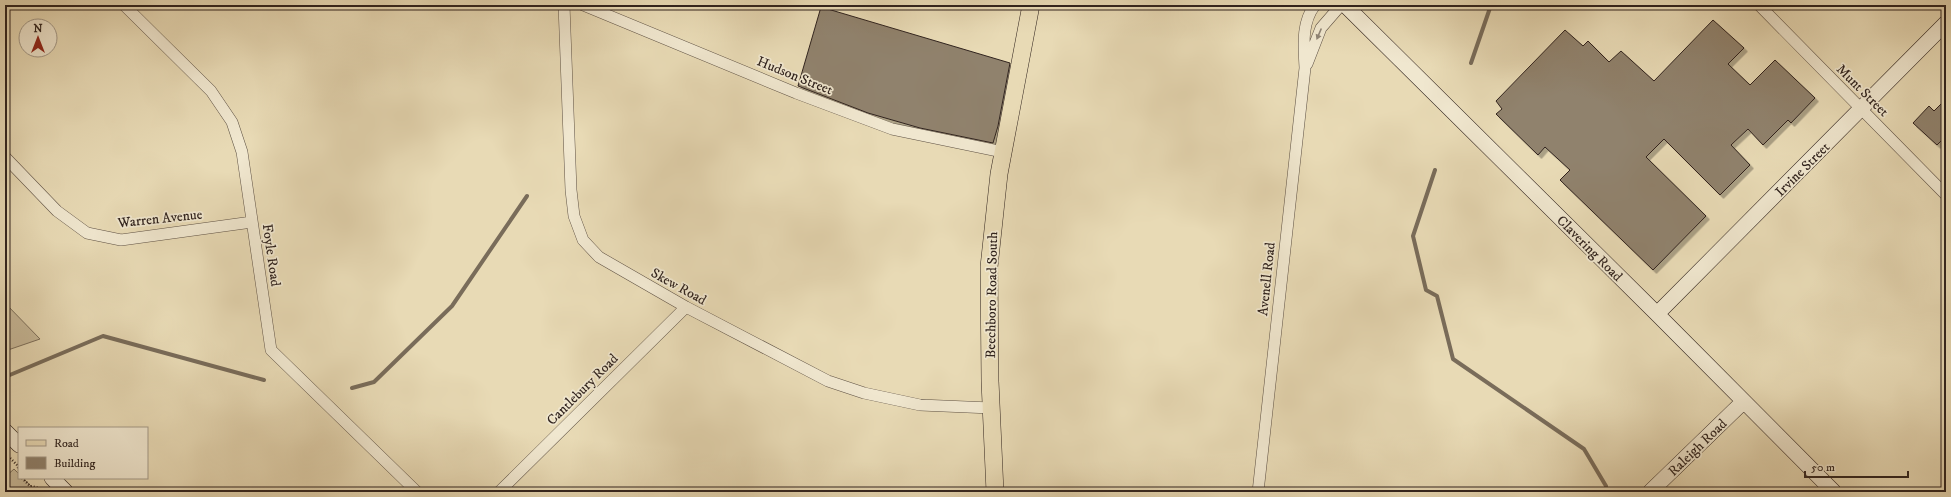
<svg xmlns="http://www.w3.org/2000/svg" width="1951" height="497" viewBox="0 0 1951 497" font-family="'IM FELL DW Pica',serif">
	<defs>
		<filter id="shadow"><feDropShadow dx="3.5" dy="3.5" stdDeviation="0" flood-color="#0004"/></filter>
	</defs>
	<rect width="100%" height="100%" fill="#e8dab5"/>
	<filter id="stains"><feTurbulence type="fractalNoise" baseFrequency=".005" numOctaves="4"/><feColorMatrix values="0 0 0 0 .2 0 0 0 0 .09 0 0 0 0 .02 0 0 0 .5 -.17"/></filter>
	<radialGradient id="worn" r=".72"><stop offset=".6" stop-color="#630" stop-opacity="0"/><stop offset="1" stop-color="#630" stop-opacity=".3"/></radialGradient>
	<path fill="#c9bb9b" stroke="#7c6f5c" d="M5 303 40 339 5 351Z
		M14 469 19 474V478H23L37 492H5V477Z"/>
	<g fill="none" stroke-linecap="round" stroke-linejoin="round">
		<path stroke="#796c5a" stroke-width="4" d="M1471 63 1491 5
			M1435 170 1413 236 1426 290 1437 296 1453 359 1584 449 1606 486
			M5 377 103 336 264 380
			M352 388 374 382 452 306 527 196"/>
	</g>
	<path fill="#90826d" stroke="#30231e" filter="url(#shadow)" d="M821 7 1010 63 998 126 993 143 920 128 868 113 798 86Z
		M1713 20 1744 48 1728 64 1750 85 1775 60 1815 98 1791 123 1788 120 1763 145 1748 129 1731 145 1750 165 1720 195 1664 139 1646 157 1706 216 1653 270 1560 180 1570 170 1545 147 1538 155 1496 114 1502 109 1496 101 1565 30 1583 46 1588 41 1609 62 1621 51 1654 81Z
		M1946 99V136L1937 145 1913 123 1929 106 1934 111Z"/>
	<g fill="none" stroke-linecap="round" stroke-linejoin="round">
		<defs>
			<path id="street" d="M124 5 211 91 232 122 242 152 271 350 417 492
				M564 5 571 190 574 216 583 240 599 257 686 307 828 381 864 393 920 405 991 408
				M583 5 796 93 892 129 1003 152
				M1759 5 1946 195
				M1307 64 1321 28 1341 5
				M5 157 57 211 87 233 121 240 252 222
				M499 492 686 307
				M1258 492 1305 68C1304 47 1301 23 1315 5"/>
			<path id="secondary" d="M1345 5 1657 314 1834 492
				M1657 314 1946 23
				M5 431 19 445
				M52 478 66 492
				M1650 492 1743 402"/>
			<path id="primary" d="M995 492 990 381 989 267 999 174 1031 5"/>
		</defs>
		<use href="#street" stroke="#5e5144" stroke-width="12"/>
		<use href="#secondary" stroke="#30231e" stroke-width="16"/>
		<use href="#primary" stroke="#30231e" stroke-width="18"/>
		<path stroke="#30231e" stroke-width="2.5" stroke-dasharray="1 2" stroke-linecap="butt" d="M8 456 17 465 19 470
			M22 478 30 486 43 489"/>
		<use href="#street" stroke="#f0e7cf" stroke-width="11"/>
		<use href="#secondary" stroke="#f0e7cf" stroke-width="15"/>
		<use href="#primary" stroke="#e8dab5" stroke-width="17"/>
	</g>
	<defs><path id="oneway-solid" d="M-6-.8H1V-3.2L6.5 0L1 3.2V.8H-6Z"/></defs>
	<use fill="#908576" href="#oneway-solid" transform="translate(1319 34) rotate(113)"/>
	<g text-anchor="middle" stroke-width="3.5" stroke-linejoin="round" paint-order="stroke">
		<g font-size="14" fill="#30231e" stroke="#f0e7cf">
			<text transform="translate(795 75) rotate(22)" y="5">Hudson Street</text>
			<text transform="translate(1863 90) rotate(45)" y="5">Munt Street</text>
			<text transform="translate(1802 169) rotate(-45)" y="5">Irvine Street</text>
			<text transform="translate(160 218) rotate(-6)" y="5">Warren Avenue</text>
			<text transform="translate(1590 248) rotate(45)" y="5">Clavering Road</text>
			<text transform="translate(272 255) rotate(82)" y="5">Foyle Road</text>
			<text transform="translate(1266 279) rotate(-84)" y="5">Avenell Road</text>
			<text transform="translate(679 286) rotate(29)" y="5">Skew Road</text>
			<text transform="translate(991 295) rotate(-89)" y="5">Beechboro Road South</text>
			<text transform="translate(582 389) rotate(-45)" y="5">Cantlebury Road</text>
			<text transform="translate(1697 447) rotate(-44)" y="5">Raleigh Road</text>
		</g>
	</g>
	<rect width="1951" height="497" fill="none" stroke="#e8dab5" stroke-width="20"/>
	<rect x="6" y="6" width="1939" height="485" fill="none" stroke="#30231e" stroke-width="2"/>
	<rect x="10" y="10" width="1931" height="477" fill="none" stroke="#30231e"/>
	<rect x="18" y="427" width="130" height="52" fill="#f0e7cf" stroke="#a39988"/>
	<rect x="26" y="440" width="20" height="6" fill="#e8dab5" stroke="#a39988"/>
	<text x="54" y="447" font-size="12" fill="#30231e">Road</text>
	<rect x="26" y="457" width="20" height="12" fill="#90826d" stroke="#a39988"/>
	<text x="54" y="467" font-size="12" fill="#30231e">Building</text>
	<g transform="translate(38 38)"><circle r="19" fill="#f0e7cf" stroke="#a39988"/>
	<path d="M0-3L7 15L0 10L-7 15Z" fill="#8f2418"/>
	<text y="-6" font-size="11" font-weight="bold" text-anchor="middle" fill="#30231e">N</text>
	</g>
	<path d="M1805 471v6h103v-6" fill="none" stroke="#30231e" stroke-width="2"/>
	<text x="1811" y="471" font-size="12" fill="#30231e" stroke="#f0e7cf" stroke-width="3" paint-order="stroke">50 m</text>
	<rect width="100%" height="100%" filter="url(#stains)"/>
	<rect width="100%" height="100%" fill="url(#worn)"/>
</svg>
